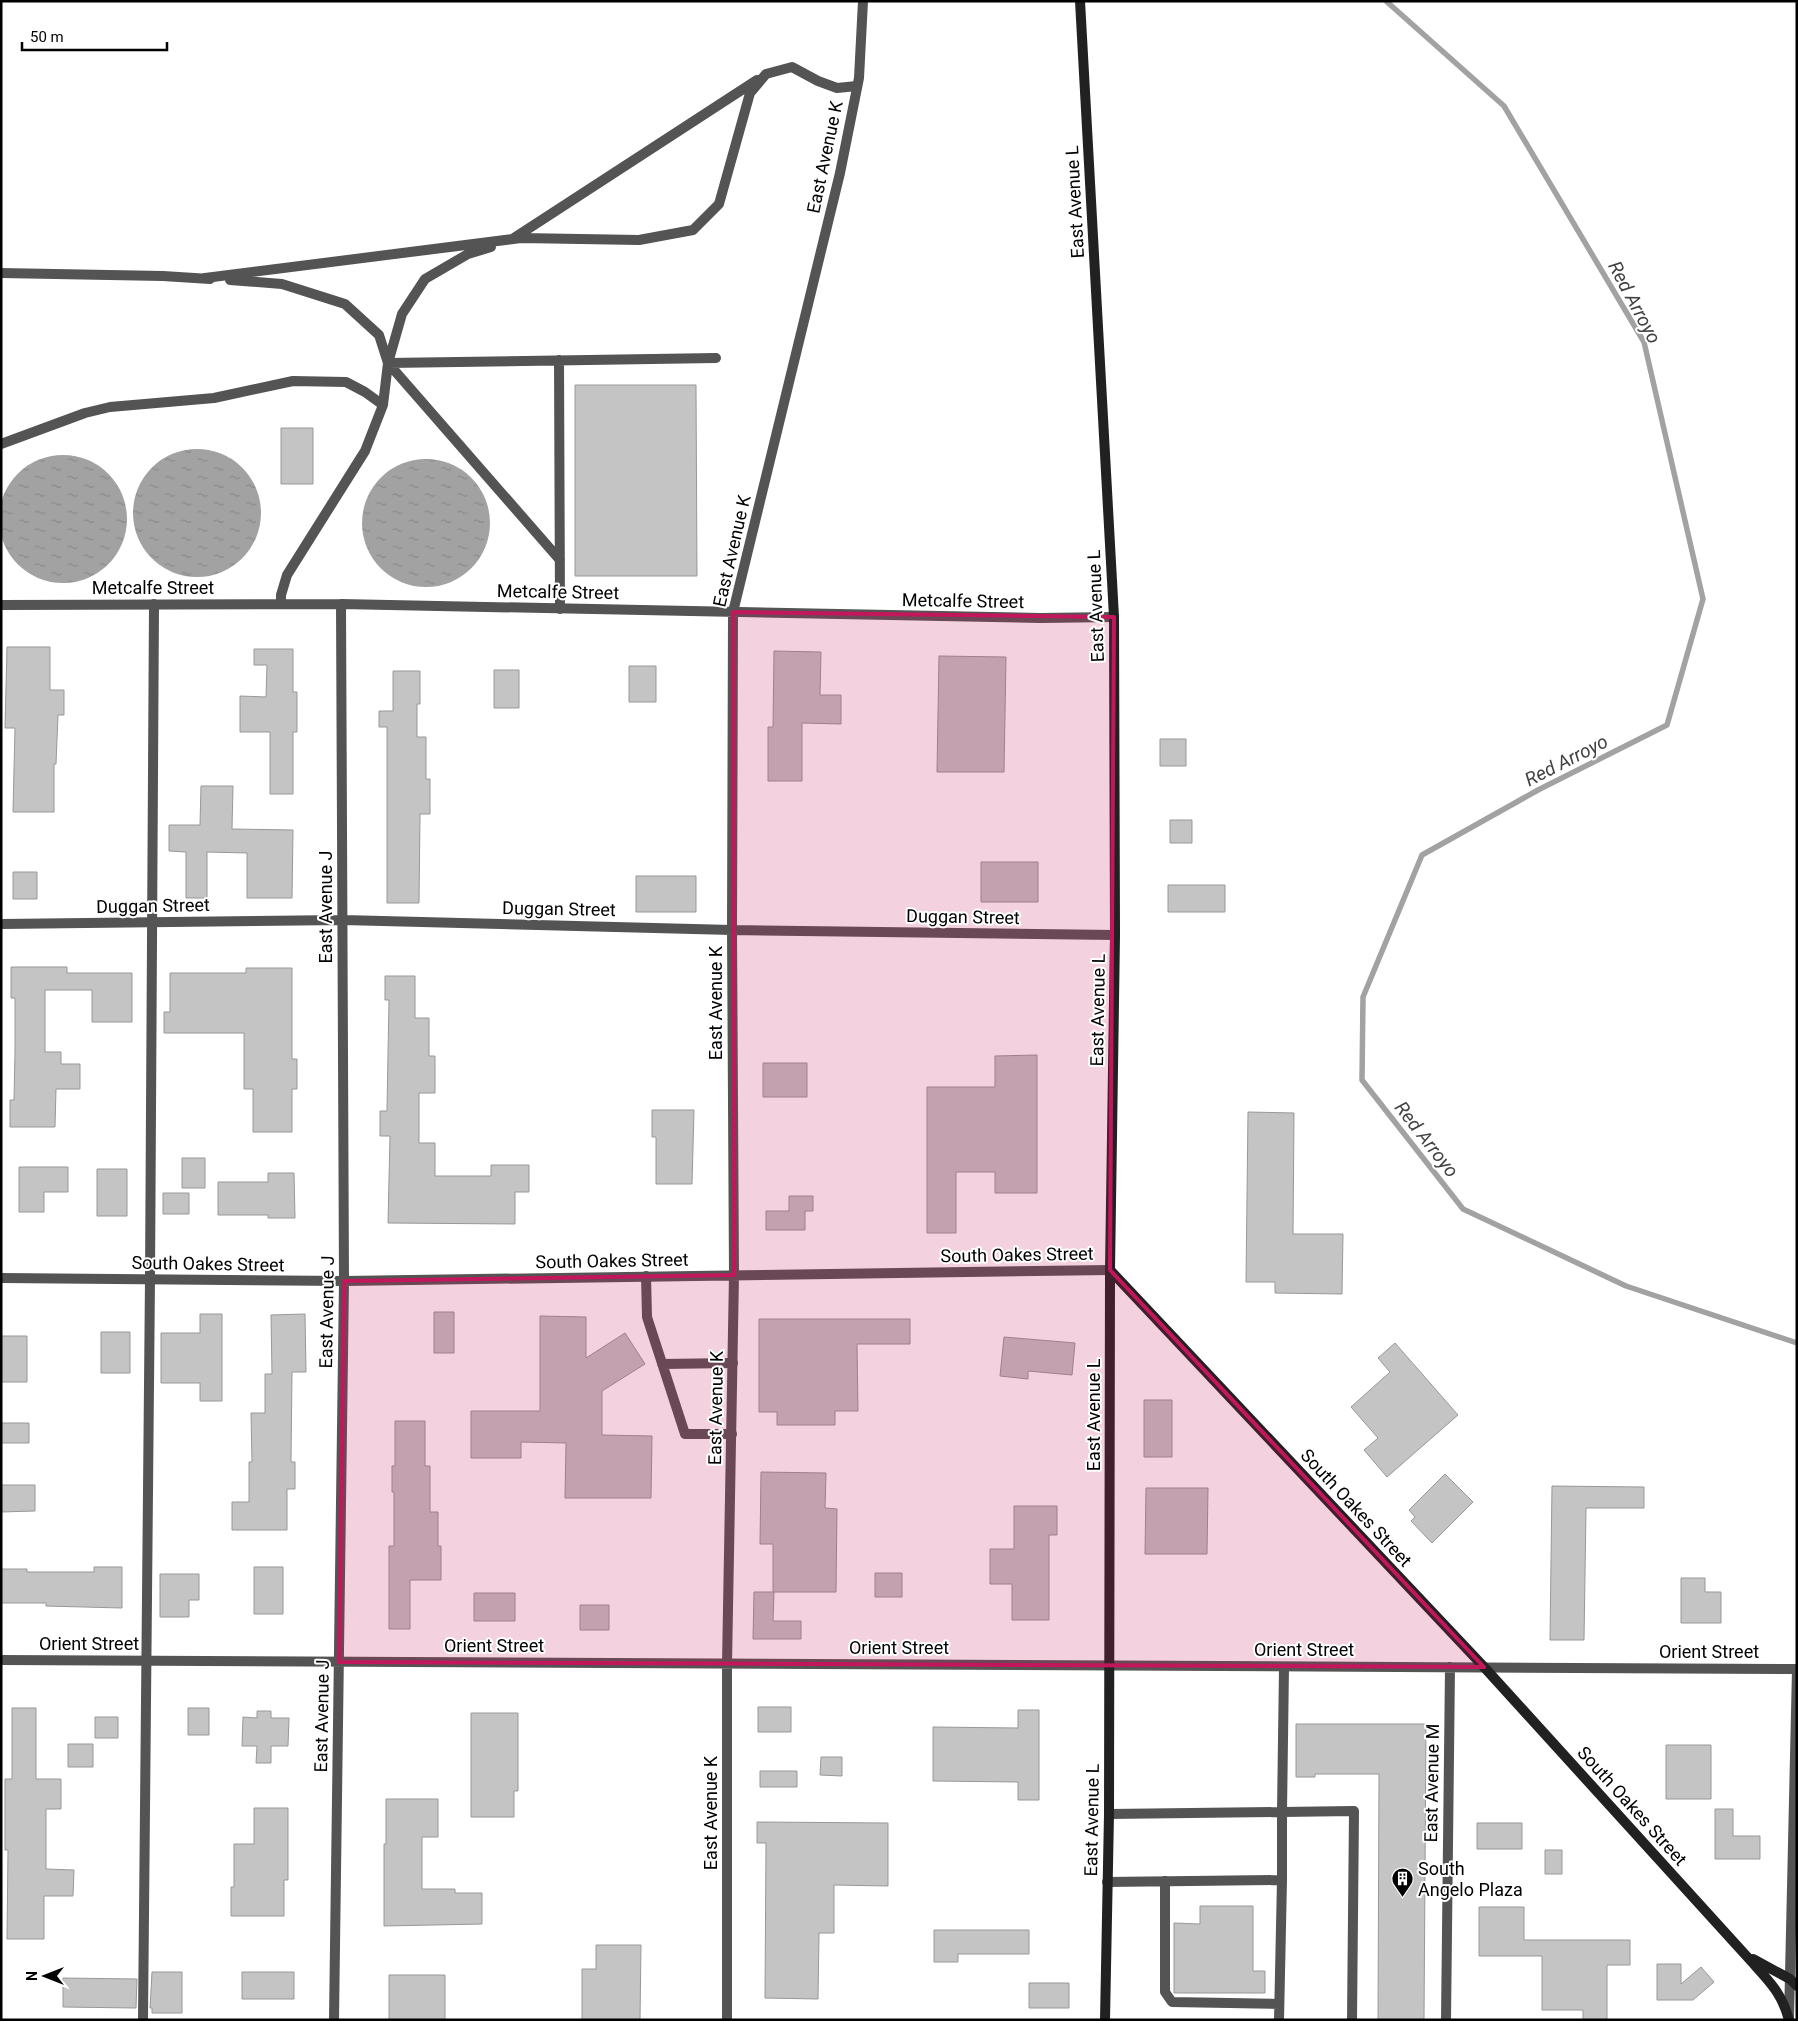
<svg xmlns="http://www.w3.org/2000/svg" width="1798" height="2021" viewBox="0 0 1798 2021" font-family="Roboto,sans-serif">
	<defs>
		<pattern id="water-ripples" width="26" height="14" patternUnits="userSpaceOnUse" patternTransform="scale(1.25)"><rect width="26" height="14" fill="#a2a2a2"/><path d="M2 4q2-2 4 0t4 0M15 11q2-2 4 0t4 0" fill="none" stroke="#8a8a8a"/></pattern>
	</defs>
	<rect width="100%" height="100%" fill="#fff"/>
	<path fill="url(#water-ripples)" d="M133 513a64 64 0 1 1 128 0a64 64 0 1 1-128 0Z
		M-1 519a64 64 0 1 1 128 0a64 64 0 1 1-128 0Z
		M362 523a64 64 0 1 1 128 0a64 64 0 1 1-128 0Z"/>
	<g fill="none" stroke-linecap="round" stroke-linejoin="round">
		<path stroke="#a2a2a2" stroke-width="5.5" d="M1386 1 1504 106 1644 342 1703 599 1667 725 1538 790 1422 855 1363 997 1362 1080 1463 1209 1626 1286 1797 1343"/>
	</g>
	<path fill="#c4c4c4" stroke="#989898" d="M575 385H696L697 576H575Z
		M281 428H313V484H281Z
		M7 647H50V690H64V715H58L56 764H54V812H13L15 728H5Z
		M254 649H293V692H297V732H293V794H270V732H240V696L266 697 267 665H254Z
		M774 651 821 652 820 695H841V724L802 723V781H768V727H773Z
		M939 656 1006 657 1004 772H937Z
		M629 666H656V702H629Z
		M494 670H519V708H494Z
		M393 671H420V704H417V737H426V779H430V814H420L419 903H387V727H379V711H393Z
		M1160 739H1186V766H1160Z
		M201 786H233L232 829 293 830 292 898H247V853L207 852V898H186V852L169 851V825H200Z
		M1170 820H1192V843H1170Z
		M981 862H1038V902H981Z
		M13 872H37V899H13Z
		M636 876H696V912H636Z
		M1168 885H1225V912H1168Z
		M11 967H67V973H132V1022H92V990H45V1052H61V1064H80V1089H56L55 1127H10V1100H14L15 1052V998H11Z
		M246 968H292V1059H297V1089H292V1132H253V1089H244V1033H164V1012H170V973H246Z
		M385 976H415V1018H429V1056H435V1093H419V1143H435V1176H491V1165H529V1192H515V1224L388 1223 390 1136H380V1111H387L389 1000H385Z
		M1037 1055V1193H995V1172H956V1233H927V1087H995V1056Z
		M763 1063H807V1097H763Z
		M652 1110H694L692 1184H656V1137H652Z
		M1248 1112 1294 1113 1293 1234H1343L1342 1294 1275 1293V1282H1246Z
		M182 1158H205V1188H182Z
		M19 1167H68V1192H44V1212H19Z
		M97 1169H127V1216H97Z
		M268 1173H294L295 1218H268V1215H218V1182H268Z
		M163 1193H189V1214H163Z
		M789 1196H813V1211H805V1230H766V1211H789Z
		M434 1312H454V1353H434Z
		M200 1314H222V1401H200V1383H161V1333H200Z
		M305 1314 306 1372H292L291 1462H295V1489H287V1530H232V1502H249V1462H252L251 1413H265V1374H272L271 1315Z
		M540 1316 586 1317V1358L625 1333 645 1364 602 1391V1435L652 1436 651 1498H565L566 1443 521 1442V1458H471V1411H540Z
		M759 1319H910V1344H857L858 1411H835V1425H777V1412H759Z
		M101 1332H130V1373H101Z
		M1 1336H27V1382H1Z
		M1004 1337 1075 1343 1072 1375 1028 1371V1379L1000 1376Z
		M1395 1343 1458 1415 1387 1477 1364 1450 1378 1438 1351 1407 1390 1372 1378 1358Z
		M1144 1400H1172V1457H1144Z
		M395 1421H425V1466H430V1512H438V1546H441V1580H410V1629H389V1546H394V1492H392V1466H395Z
		M1 1423H29V1443H1Z
		M761 1472 826 1473 825 1508 837 1509 836 1592H773V1544H760Z
		M1445 1474 1473 1502 1432 1543 1411 1521 1415 1517 1409 1510Z
		M1 1485H35V1511L1 1512Z
		M1552 1486 1644 1487V1508H1586L1584 1640H1550Z
		M1146 1488H1208L1207 1554H1145Z
		M1014 1506H1057V1535H1049V1620H1012V1584H990V1549H1014Z
		M94 1567H122V1608L46 1606V1603H1V1569H27V1572H94Z
		M254 1567H283V1614H254Z
		M875 1573H902V1597H875Z
		M160 1574H199V1600H189V1617H160Z
		M1681 1578H1705V1592H1721V1623H1681Z
		M754 1592H774L773 1621H801V1639H753Z
		M474 1593H515V1621H474Z
		M580 1605H609V1630H580Z
		M758 1707H791V1732H758Z
		M12 1708H36V1779H61V1809H46V1869L74 1870 73 1896H44V1939H7L8 1850H5V1779H12Z
		M188 1708H209V1735H188Z
		M1018 1710H1039V1800H1018V1782L933 1781V1727L1018 1728Z
		M257 1711H271V1718H289L288 1746H271V1763H256L257 1746H242L243 1717 257 1718Z
		M471 1713H518V1791H514V1817H471Z
		M95 1717H118V1738H95Z
		M1296 1724H1426L1424 2020H1378L1379 1774H1315V1777H1296Z
		M68 1744H93V1767H68Z
		M1666 1745H1711V1799H1666Z
		M821 1757H842V1776L820 1775Z
		M760 1771H797V1787H760Z
		M386 1799H438V1837H422V1889H455V1893H482V1924L384 1926V1844H386Z
		M254 1808H288V1880H284V1916H231V1887H234V1844H254Z
		M1715 1809H1733V1836H1760V1859H1715Z
		M757 1822 888 1823V1886L834 1885V1933H819L818 1999 765 1998 766 1843H757Z
		M1477 1823H1522V1849H1477Z
		M1545 1850H1562V1874H1545Z
		M1200 1906H1253V1971H1265V1993H1174V1923L1200 1924Z
		M1479 1907H1524V1940H1630V1965H1607V2020H1583V2010H1542V1956H1479Z
		M934 1930H1029V1954H958V1962H934Z
		M596 1945H641L640 2020H582V1969H596Z
		M1657 1964H1681V1984L1701 1967 1714 1982 1693 2000H1657Z
		M152 1972H182V2013H152V2008H150Z
		M242 1972H294V1999H242Z
		M389 1975H445V2020H389Z
		M63 1978 137 1979 136 2008 63 2007Z
		M1029 1983H1069V2008H1029Z"/>
	<g fill="none" stroke-linecap="round" stroke-linejoin="round">
		<path stroke="#545454" stroke-width="10" d="M514 238 757 80
			M1 273 163 276 210 279
			M205 278 521 238 639 240 693 230 719 204 750 93 766 74 792 67 818 81 837 88 857 86
			M230 280 282 284 345 304 379 335 388 363 560 560
			M559 360 560 609
			M388 363 716 358
			M1 444 85 413 110 407 214 398 293 381 346 382 365 392 383 405
			M281 604V595L287 575 365 451 383 405 388 363 402 314 425 279 468 254 491 247
			M646 1276 647 1317 685 1434H732
			M662 1364 733 1363
			M1284 1667 1282 1812 1354 1811 1352 2020
			M1165 1881V1992L1172 2002 1279 2004
			M1107 1882 1282 1880V1812L1109 1814
			M143 2020 150 1279 154 604
			M1279 2020 1282 1880"/>
		<path stroke="#545454" stroke-width="10" d="M1 605 341 604 1041 618 1114 617
			M1 924 343 920 732 930 1115 935
			M1 1278 344 1281 1110 1270
			M1 1660 1797 1669 1789 2018
			M334 2020 344 1281 341 604
			M727 2020V1664L734 1275 732 930 733 612 840 173 859 78 863 1
			M1446 2020 1450 1667"/>
		<path stroke="#212121" stroke-width="10" d="M1080 1 1114 617 1115 935 1110 1270 1109 1814 1105 2020
			M1110 1270 1484 1667 1751 1961C1769 1981 1782 1993 1789 2020
			M1753 1959 1790 1979 1797 1986"/>
	</g>
	<path fill="#c2185b" fill-opacity="0.2" stroke="#c2185b" stroke-width="4" stroke-linejoin="round" d="M733 612 1114 617 1110 1270 1484 1667 339 1662 344 1281 734 1275Z"/>
	<defs>
		<symbol id="building-pin" viewBox="-11 -11 22 30"><path d="M0 17L-7.5 6A9.5 9.5 0 1 1 7.5 6Z" fill="#000" stroke="#fff"/><path d="M-4-6H4V6H1V3H-1V6H-4ZM-2.5-4.3h1.7v1.8h-1.7ZM.8-4.3h1.7v1.8H.8ZM-2.5-1h1.7V.8h-1.7ZM.8-1h1.7V.8H.8Z" fill="#fff"/></symbol>
	</defs>
	<g fill-rule="evenodd">
		<use href="#building-pin" x="1390" y="1866" width="25" height="34"/>
	</g>
	<g text-anchor="middle" stroke-width="4" stroke-linejoin="round" paint-order="stroke">
		<g font-size="18" fill="#000" stroke="#fff">
			<text transform="translate(825 157) rotate(-78)" y="6">East Avenue K</text>
			<text transform="translate(1075 202) rotate(-93)" y="6">East Avenue L</text>
			<text transform="translate(732 551) rotate(-77)" y="6">East Avenue K</text>
			<text x="153" y="594">Metcalfe Street</text>
			<text transform="translate(558 592) rotate(1)" y="6">Metcalfe Street</text>
			<text transform="translate(963 601) rotate(1)" y="6">Metcalfe Street</text>
			<text transform="translate(1096 606) rotate(-92)" y="6">East Avenue L</text>
			<text transform="translate(153 906) rotate(-1)" y="6">Duggan Street</text>
			<text transform="translate(326 907) rotate(-90)" y="6">East Avenue J</text>
			<text transform="translate(559 909) rotate(1)" y="6">Duggan Street</text>
			<text transform="translate(963 917) rotate(1)" y="6">Duggan Street</text>
			<text transform="translate(716 1003) rotate(-90)" y="6">East Avenue K</text>
			<text transform="translate(1098 1010) rotate(-89)" y="6">East Avenue L</text>
			<text transform="translate(1017 1255) rotate(-1)" y="6">South Oakes Street</text>
			<text transform="translate(612 1261) rotate(-1)" y="6">South Oakes Street</text>
			<text transform="translate(208 1264) rotate(1)" y="6">South Oakes Street</text>
			<text transform="translate(327 1312) rotate(-89)" y="6">East Avenue J</text>
			<text transform="translate(716 1408) rotate(-89)" y="6">East Avenue K</text>
			<text transform="translate(1094 1415) rotate(-90)" y="6">East Avenue L</text>
			<text transform="translate(1356 1508) rotate(47)" y="6">South Oakes Street</text>
			<text x="89" y="1650">Orient Street</text>
			<text x="494" y="1652">Orient Street</text>
			<text x="899" y="1654">Orient Street</text>
			<text x="1304" y="1656">Orient Street</text>
			<text x="1709" y="1658">Orient Street</text>
			<text transform="translate(322 1716) rotate(-89)" y="6">East Avenue J</text>
			<text transform="translate(1432 1783) rotate(-89)" y="6">East Avenue M</text>
			<text transform="translate(1632 1806) rotate(48)" y="6">South Oakes Street</text>
			<text transform="translate(711 1813) rotate(-90)" y="6">East Avenue K</text>
			<text transform="translate(1092 1820) rotate(-89)" y="6">East Avenue L</text>
		</g>
		<g font-size="18" fill="#000" stroke="#fff" text-anchor="start">
			<text x="1418" y="1875">South<tspan x="1418" dy="21">Angelo Plaza</tspan></text>
		</g>
		<g font-size="19" font-style="italic" fill="#434343" stroke="#fff">
			<text transform="translate(1635 302) rotate(62)" y="7">Red Arroyo</text>
			<text transform="translate(1566 760) rotate(-27)" y="7">Red Arroyo</text>
			<text transform="translate(1427 1139) rotate(52)" y="7">Red Arroyo</text>
		</g>
	</g>
	<rect width="1798" height="2021" fill="none" stroke="#000000" stroke-width="5"/>
	<g transform="translate(45 1976) rotate(270)" stroke="#ffffff" stroke-width="4" paint-order="stroke">
	<path d="M0-4L9 19L0 12L-9 19Z" fill="#000000"/>
	<text y="-8" font-size="14" font-weight="bold" text-anchor="middle" fill="#000000">N</text>
	</g>
	<path d="M22 42v8h145v-8" fill="none" stroke="#000000" stroke-width="2.5"/>
	<text x="30" y="42" font-size="15" fill="#000000" stroke="#ffffff" stroke-width="4" paint-order="stroke">50 m</text>
</svg>
